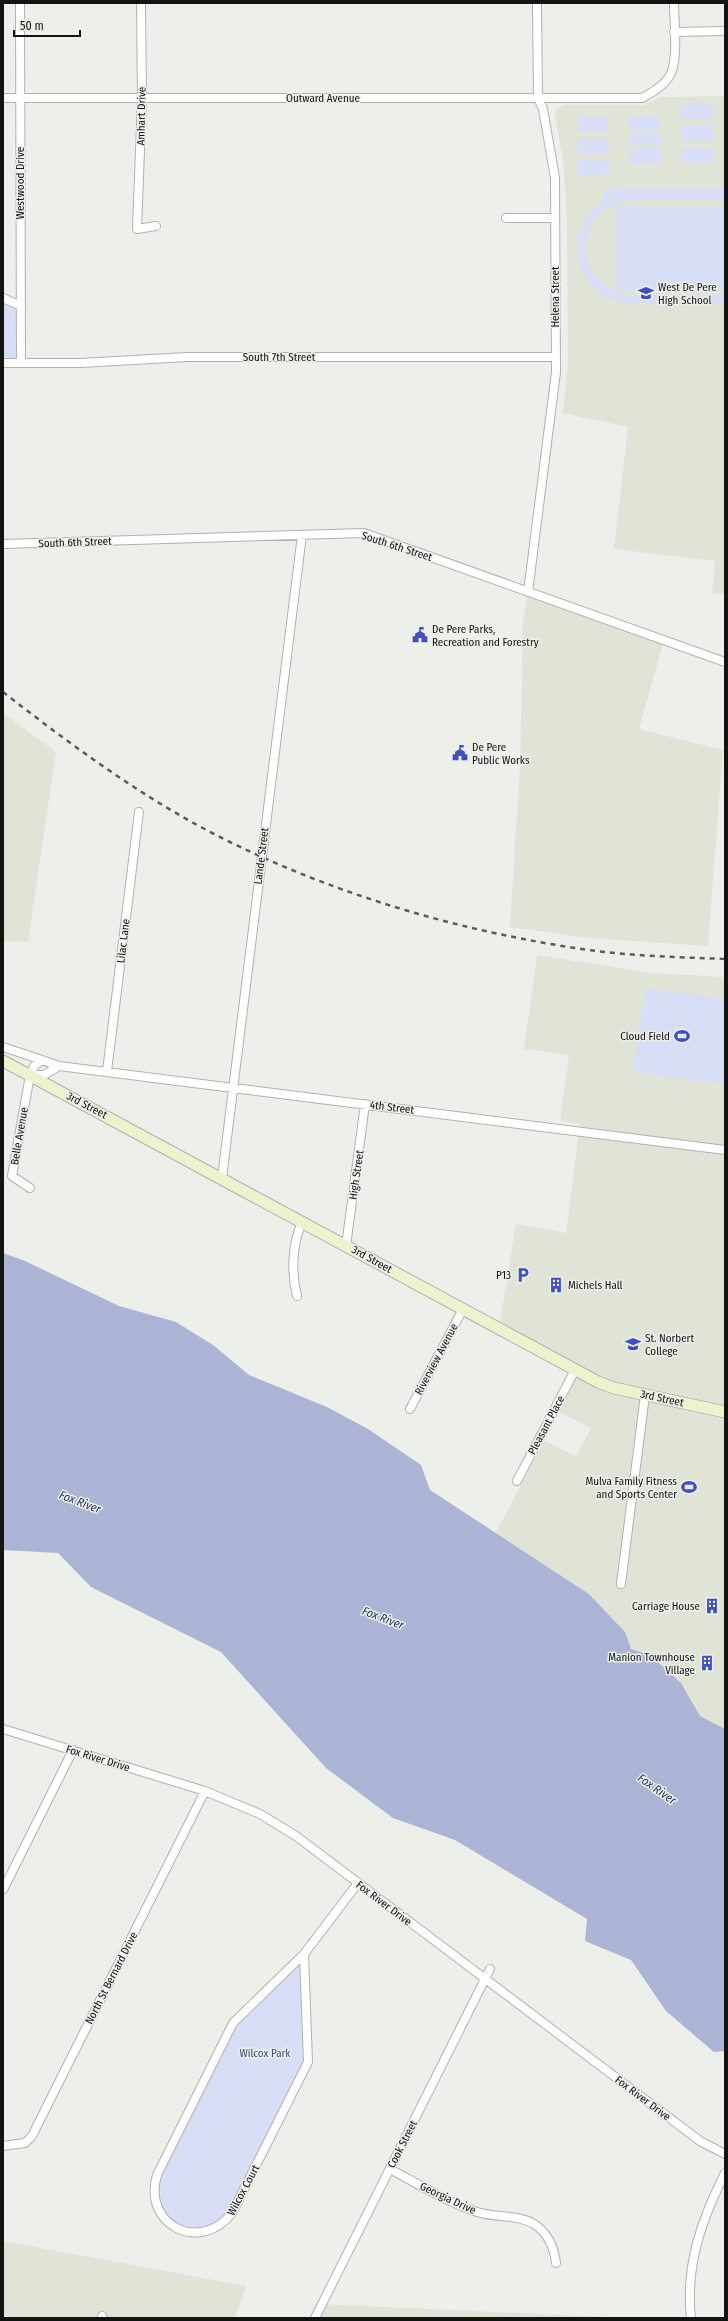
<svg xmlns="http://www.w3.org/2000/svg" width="728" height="2321" viewBox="0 0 728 2321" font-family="'Fira Sans Condensed',sans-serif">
	<rect width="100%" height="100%" fill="#edefea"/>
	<path fill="#e0e4d7" d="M725 96V594L712 593 715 561 614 549 628 427 563 413 568 363 567 224 563 159 555 115 557 109 563 105H644L660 97Z
		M528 592 664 640 639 729 723 750 708 946 589 938 510 927 520 764 523 621Z
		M3 713 56 752 28 942 3 941Z
		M537 955 651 973 725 977V1729L700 1716 681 1683 650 1655 631 1649 625 1632 589 1594 496 1533 544 1441 576 1456 591 1428 559 1412 582 1367 500 1322 516 1224 566 1233 580 1124 560 1121 569 1055 524 1049Z
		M3 2241 246 2286 235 2318H3Z
		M322 2304 626 2318H315Z"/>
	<path fill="#d7def6" d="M681 104H713V119H681Z
		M608 116V131L577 132V117Z
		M629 116H660V131H629Z
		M681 126H713L714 141H682Z
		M630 134H661V145H630Z
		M577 139H609V153L577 154Z
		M661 148V163L630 164 629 149Z
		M681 148H713V163H681Z
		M577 160H609V175L578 176Z
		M725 188V200H633C570 204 570 290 633 296L725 295V304L624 303 607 298 593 288 579 265 577 239 587 215 604 199V189Z
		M616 206H725V290H616Z
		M3 298 21 306V363H3Z
		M645 988 725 999V1085L633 1072Z
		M304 1954 308 2062 232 2213 202 2233 172 2226 154 2191 233 2023Z"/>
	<path fill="#abb4d5" d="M3 1253 25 1261 119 1306 176 1322 213 1345 249 1375 327 1407 368 1429 421 1465 430 1490 589 1594 625 1632 631 1649 650 1655 681 1683 700 1716 725 1729V2051L714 2052 666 2011 631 1960 585 1941 587 1919 455 1840 393 1818 326 1768 221 1652 91 1587 58 1553 3 1550Z"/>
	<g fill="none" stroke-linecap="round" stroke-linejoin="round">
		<defs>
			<path id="street" d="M20 3 21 363
				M141 3 142 98 137 229 156 226
				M674 32 725 31
				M3 98H642C653 92 662 87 669 77 679 63 674 21 674 3
				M506 218H555
				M3 298 21 306
				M3 363H81L187 357H556
				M3 544 364 533 725 662
				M528 592 556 372 555 178 543 109 538 98 537 3
				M3 1047 42 1060
				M107 1071 139 812
				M31 1075H44L59 1066
				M222 1178 302 535
				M30 1188 12 1176 30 1075 34 1066 42 1060 59 1066 725 1150
				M346 1246 365 1104
				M297 1296C291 1272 292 1245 302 1222
				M410 1409 463 1309
				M517 1481 575 1370
				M621 1584 645 1395
				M3 1729 205 1791 260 1814 296 1836 700 2141 725 2154
				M3 1890 73 1750
				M304 1954 308 2062 232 2213C200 2254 142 2225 157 2175L233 2023Z
				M304 1954 358 1883
				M3 2146 25 2143 32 2136 205 1791
				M390 2169C418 2184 447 2202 477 2212 496 2218 517 2214 534 2224 548 2233 554 2247 556 2263
				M102 2316 103 2318
				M315 2318 490 1969
				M691 2318C685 2265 702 2219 725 2173"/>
			<path id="secondary" d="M3 1061 598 1382 614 1388 725 1412"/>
		</defs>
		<use href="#street" stroke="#b1b2ad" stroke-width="10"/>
		<use href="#secondary" stroke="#b1b2ad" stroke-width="13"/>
		<use href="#street" stroke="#fff" stroke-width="8"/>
		<use href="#secondary" stroke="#ecf4ce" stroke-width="11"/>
		<path stroke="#5b5c59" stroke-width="2.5" stroke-dasharray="5 5" stroke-linecap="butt" d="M3 692C70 744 140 796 216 835 328 892 451 929 575 948 625 956 675 957 725 959"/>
	</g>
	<defs>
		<symbol id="school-bare" viewBox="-9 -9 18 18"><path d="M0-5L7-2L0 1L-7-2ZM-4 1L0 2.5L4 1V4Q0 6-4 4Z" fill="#414ec2" stroke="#edefea" stroke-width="2.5" paint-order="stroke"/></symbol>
		<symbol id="civic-bare" viewBox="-9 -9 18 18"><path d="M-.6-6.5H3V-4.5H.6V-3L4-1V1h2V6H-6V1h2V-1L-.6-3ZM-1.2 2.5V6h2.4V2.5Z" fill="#414ec2" stroke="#edefea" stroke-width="2.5" paint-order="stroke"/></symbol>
		<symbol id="stadium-bare" viewBox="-9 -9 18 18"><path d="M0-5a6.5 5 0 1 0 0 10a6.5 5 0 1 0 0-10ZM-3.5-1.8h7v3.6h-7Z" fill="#414ec2" stroke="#edefea" stroke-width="2.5" paint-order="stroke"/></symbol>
		<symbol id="parking-bare" viewBox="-9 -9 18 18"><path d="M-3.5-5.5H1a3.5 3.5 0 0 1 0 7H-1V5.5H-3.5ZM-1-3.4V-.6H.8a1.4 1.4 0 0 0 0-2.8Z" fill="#414ec2" stroke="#edefea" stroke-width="2.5" paint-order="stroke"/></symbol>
		<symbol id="building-bare" viewBox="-9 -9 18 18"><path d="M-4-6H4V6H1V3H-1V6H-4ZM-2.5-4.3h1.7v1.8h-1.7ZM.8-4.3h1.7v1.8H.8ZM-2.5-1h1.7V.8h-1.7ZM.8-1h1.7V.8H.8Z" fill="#414ec2" stroke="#edefea" stroke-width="2.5" paint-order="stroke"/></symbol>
		<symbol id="university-bare" viewBox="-9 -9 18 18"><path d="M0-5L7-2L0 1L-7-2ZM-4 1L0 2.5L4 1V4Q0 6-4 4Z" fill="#414ec2" stroke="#edefea" stroke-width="2.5" paint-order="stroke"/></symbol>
	</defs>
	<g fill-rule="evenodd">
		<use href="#school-bare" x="635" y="282" width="22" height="22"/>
		<use href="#civic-bare" x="409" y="624" width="22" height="22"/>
		<use href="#civic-bare" x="449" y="742" width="22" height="22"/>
		<use href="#stadium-bare" x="671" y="1025" width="22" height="22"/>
		<use href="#parking-bare" x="512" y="1264" width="22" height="22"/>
		<use href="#building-bare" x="545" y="1274" width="22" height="22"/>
		<use href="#university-bare" x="622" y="1333" width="22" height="22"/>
		<use href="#stadium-bare" x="678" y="1476" width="22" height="22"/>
		<use href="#building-bare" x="701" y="1595" width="22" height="22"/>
		<use href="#building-bare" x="696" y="1652" width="22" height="22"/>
	</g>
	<g text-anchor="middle" stroke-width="3" stroke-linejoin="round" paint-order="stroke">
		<g font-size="11" fill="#131312" stroke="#edefea">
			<text x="323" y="102">Outward Avenue</text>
			<text transform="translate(141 116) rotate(-89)" y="4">Amhart Drive</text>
			<text transform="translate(20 183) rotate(-90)" y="4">Westwood Drive</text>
			<text transform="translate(555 297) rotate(-90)" y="4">Helena Street</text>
			<text x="279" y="361">South 7th Street</text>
			<text transform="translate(75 542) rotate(-2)" y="4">South 6th Street</text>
			<text transform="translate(397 546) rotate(18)" y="4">South 6th Street</text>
			<text transform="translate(261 856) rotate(-83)" y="4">Lande Street</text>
			<text transform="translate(123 941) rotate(-83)" y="4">Lilac Lane</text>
			<text transform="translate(87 1105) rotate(28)" y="4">3rd Street</text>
			<text transform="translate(392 1107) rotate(7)" y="4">4th Street</text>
			<text transform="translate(19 1136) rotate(-80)" y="4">Belle Avenue</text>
			<text transform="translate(356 1175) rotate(-82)" y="4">High Street</text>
			<text transform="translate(372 1259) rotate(29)" y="4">3rd Street</text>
			<text transform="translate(436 1359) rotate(-62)" y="4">Riverview Avenue</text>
			<text transform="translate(662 1398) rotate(12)" y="4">3rd Street</text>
			<text transform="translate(546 1425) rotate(-62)" y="4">Pleasant Place</text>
			<text transform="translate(98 1758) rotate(17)" y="4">Fox River Drive</text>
			<text transform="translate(384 1903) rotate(37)" y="4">Fox River Drive</text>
			<text transform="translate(111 1978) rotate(-63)" y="4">North St Bernard Drive</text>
			<text transform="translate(643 2098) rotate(37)" y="4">Fox River Drive</text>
			<text transform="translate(402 2144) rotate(-63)" y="4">Cook Street</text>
			<text transform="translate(243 2190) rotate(-62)" y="4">Wilcox Court</text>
			<text transform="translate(448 2198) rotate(25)" y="4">Georgia Drive</text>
		</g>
		<g font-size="11" fill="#131312" stroke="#edefea" text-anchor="start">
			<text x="658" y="291">West De Pere<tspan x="658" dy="13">High School</tspan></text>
			<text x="432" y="633">De Pere Parks,<tspan x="432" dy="13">Recreation and Forestry</tspan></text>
			<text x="472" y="751">De Pere<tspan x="472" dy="13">Public Works</tspan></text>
			<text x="670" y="1040" text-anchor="end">Cloud Field</text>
			<text x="511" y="1279" text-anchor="end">P13</text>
			<text x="568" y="1289">Michels Hall</text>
			<text x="645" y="1342">St. Norbert<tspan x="645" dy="13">College</tspan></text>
			<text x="677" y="1485" text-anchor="end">Mulva Family Fitness<tspan x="677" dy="13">and Sports Center</tspan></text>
			<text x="700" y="1610" text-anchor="end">Carriage House</text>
			<text x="695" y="1661" text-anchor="end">Manion Townhouse<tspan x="695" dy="13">Village</tspan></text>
		</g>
		<g font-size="11" fill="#3f4a78" stroke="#edefea">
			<text x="265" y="2057">Wilcox Park</text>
		</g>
		<g font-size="12" font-style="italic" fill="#2d3663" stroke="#edefea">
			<text transform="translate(80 1502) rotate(21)" y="4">Fox River</text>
			<text transform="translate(383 1618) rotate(21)" y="4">Fox River</text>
			<text transform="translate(657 1789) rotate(35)" y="4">Fox River</text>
		</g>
	</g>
	<rect width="728" height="2321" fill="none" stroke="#131312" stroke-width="8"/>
	<path d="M14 30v6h66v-6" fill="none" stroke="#131312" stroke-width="2"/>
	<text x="20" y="30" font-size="12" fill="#131312" stroke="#edefea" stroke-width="3" paint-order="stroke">50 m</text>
</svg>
